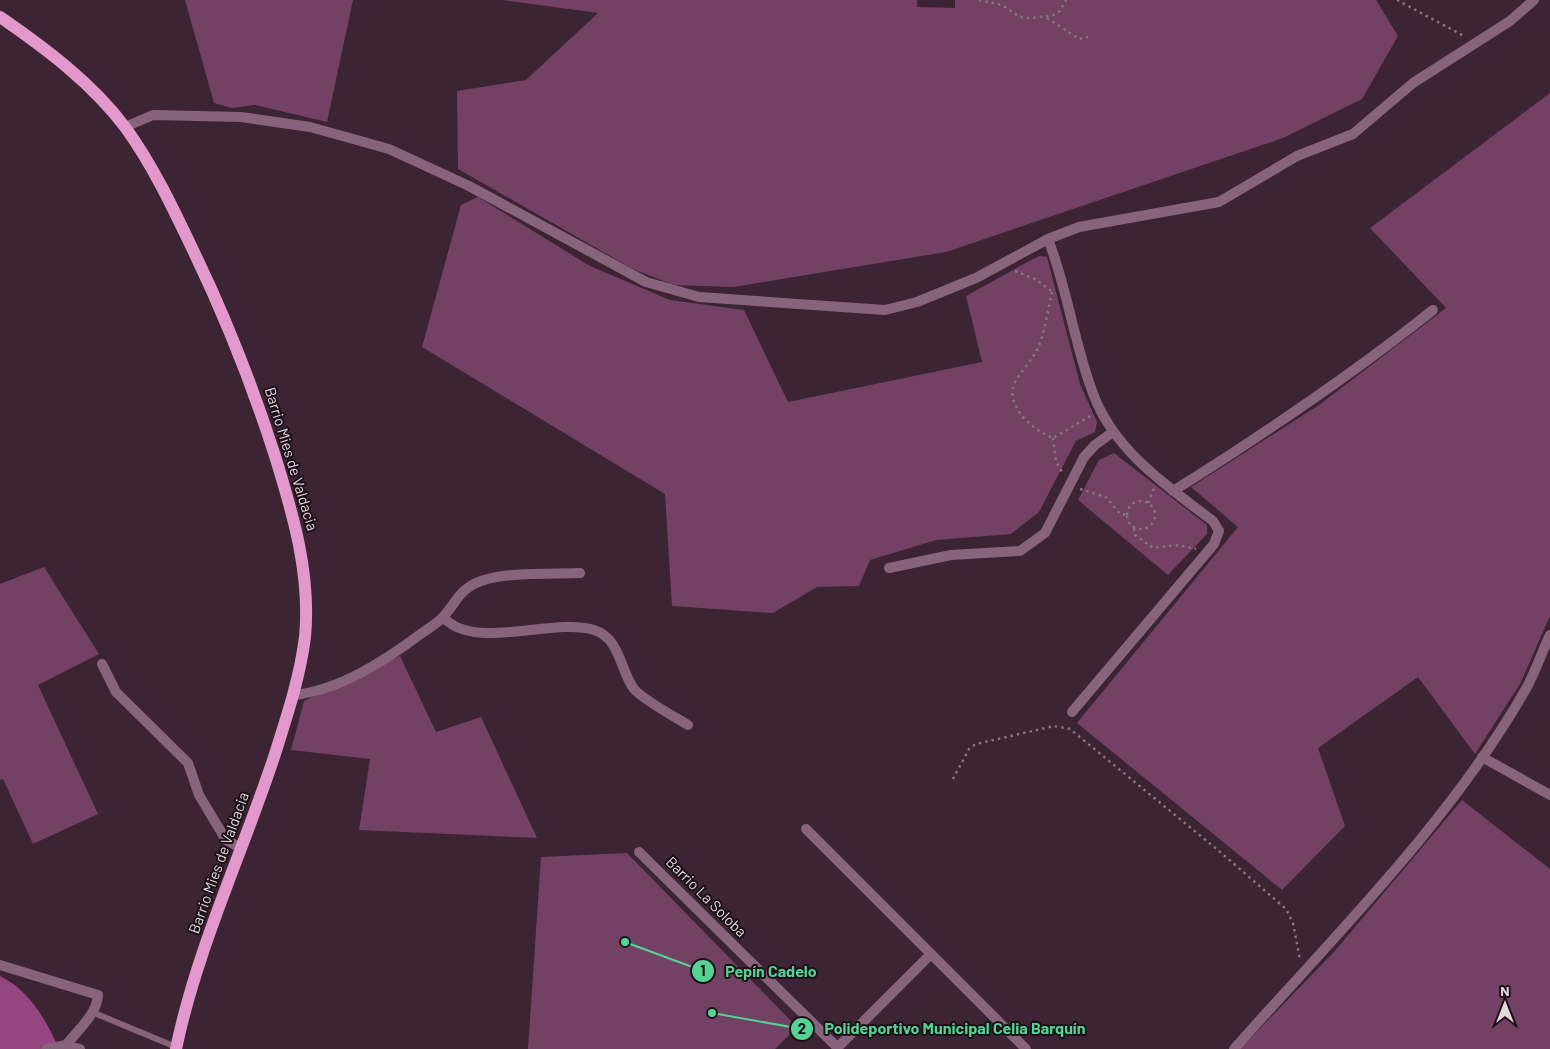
<svg xmlns="http://www.w3.org/2000/svg" width="1550" height="1049" viewBox="0 0 1550 1049" font-family="Barlow,sans-serif">
	<rect width="100%" height="100%" fill="#3c2434"/>
	<path fill="#734164" d="M185 0H353L327 122 255 105 232 108 214 103Z
		M502 0H917V7L955 8V0H1376L1398 36 1362 99 1283 138 946 252 733 287 674 285 633 269 458 169 457 91 526 80 598 13Z
		M1550 93V616L1520 684 1475 754 1418 677 1318 748 1345 826 1282 890 1077 723 1238 527 1191 487 1319 405 1446 308 1370 228Z
		M478 197 590 266 670 300 744 310 788 402 982 362 966 296 1031 260 1040 256 1047 257 1080 384 1097 422 1095 432 1076 441 1039 512 1011 534 936 540 870 560 859 586 817 587 773 613 672 606 665 494 422 347 461 205Z
		M1114 453 1207 525V534L1168 575 1078 500 1099 460Z
		M44 567 99 654 38 685 98 814 33 844 3 779 0 780V584Z
		M400 656 436 732 481 717 537 838 359 830 370 759 291 750 304 701Z
		M1462 800 1550 869V1049H1240L1334 952Z
		M627 853 797 1027 775 1049H528L541 857Z"/>
	<path fill="#95457f" d="M0 976C29 990 47 1021 59 1049H0Z"/>
	<g fill="none" stroke-linecap="round" stroke-linejoin="round">
		<path stroke="#897482" stroke-width="2.5" stroke-dasharray="2.5 4" stroke-linecap="butt" d="M979 0 1002 5 1020 17 1029 18 1052 16 1060 11 1066 0
			M1397 0 1464 36
			M1047 18 1079 39 1088 37
			M1015 271 1035 279 1053 292
			M1052 292C1048 310 1045 331 1038 348 1032 360 1023 369 1016 380 1002 405 1033 430 1053 438L1092 415
			M1053 438 1056 461 1063 474
			M1080 489 1106 497 1120 514 1127 515
			M1127 515a14 14 0 1 1 28 0a14 14 0 1 1-28 0Z
			M1148 503 1154 488
			M1134 528 1135 535 1153 548 1177 545 1196 549
			M953 779 969 749 976 744 1054 726 1070 729 1219 851 1286 909 1293 923 1300 960"/>
		<path stroke="#88647c" stroke-width="6" d="M92 1012 176 1047"/>
		<path stroke="#88647c" stroke-width="10" d="M125 127 153 115 241 117 310 127 389 149 469 186 646 282 699 297 885 310 917 302 976 278 1048 239 1079 227 1219 202 1297 156 1353 134 1413 83 1510 21 1534 0
			M1048 239C1068 290 1074 345 1094 396 1115 451 1168 487 1213 521L1219 531 1214 544 1072 712
			M1173 491C1264 434 1349 377 1433 310
			M889 568 951 555 1020 551 1045 533 1084 457 1095 445 1113 432
			M443 617C474 652 552 617 594 630 620 638 620 670 634 689 642 699 675 717 688 725
			M102 664 116 692 188 763 199 795 226 840 241 848
			M293 695C339 691 386 660 422 633 429 628 438 623 443 617 457 602 459 589 481 581 504 572 554 574 580 573
			M1482 757 1550 795
			M806 829 1026 1049
			M639 852 839 1049
			M0 965 98 995C97 1014 78 1030 66 1045
			M47 1049 66 1045 80 1049
			M836 1049 931 954
			M1234 1049C1335 935 1452 820 1527 687 1536 670 1542 652 1550 635"/>
		<path stroke="#e398cb" stroke-width="12" d="M0 17C45 48 92 83 125 127 152 164 172 206 192 248 225 316 252 384 275 456 293 514 311 575 305 637 300 677 287 716 275 754 243 852 197 948 176 1049"/>
	</g>
	<g text-anchor="middle" stroke-width="4" stroke-linejoin="round" paint-order="stroke">
		<g font-size="15" fill="#e5d5df" stroke="#1c1118">
			<text transform="translate(291 459) rotate(73)" y="5">Barrio Mies de Valdacia</text>
			<text transform="translate(219 863) rotate(-70)" y="5">Barrio Mies de Valdacia</text>
			<text transform="translate(706 897) rotate(45)" y="5">Barrio La Soloba</text>
		</g>
	</g>
	<path fill="none" stroke="#54d395" stroke-width="2" d="M625 942L703 971M712 1013L802 1029"/>
	<g fill="#54d395" stroke="#1c1118" stroke-width="2">
		<circle cx="625" cy="942" r="5"/>
		<circle cx="712" cy="1013" r="5"/>
		<circle cx="703" cy="971" r="12"/>
		<circle cx="802" cy="1029" r="12"/>
	</g>
	<g font-size="15" text-anchor="middle" font-weight="bold" fill="#111">
		<text x="703" y="976">1</text>
		<text x="802" y="1034">2</text>
	</g>
	<g font-size="16" text-anchor="middle" font-weight="bold" fill="#54d395" stroke="#1c1118" stroke-width="4" stroke-linejoin="round" paint-order="stroke">
		<text x="771" y="977">Pepín Cadelo</text>
		<text x="955" y="1034">Polideportivo Municipal Celia Barquín</text>
	</g>
	<g transform="translate(1505 1004)" stroke="#1c1118" stroke-width="4" paint-order="stroke">
	<path d="M0-4L9 19L0 12L-9 19Z" fill="#e5d5df"/>
	<text y="-8" font-size="14" font-weight="bold" text-anchor="middle" fill="#e5d5df">N</text>
	</g>
</svg>
